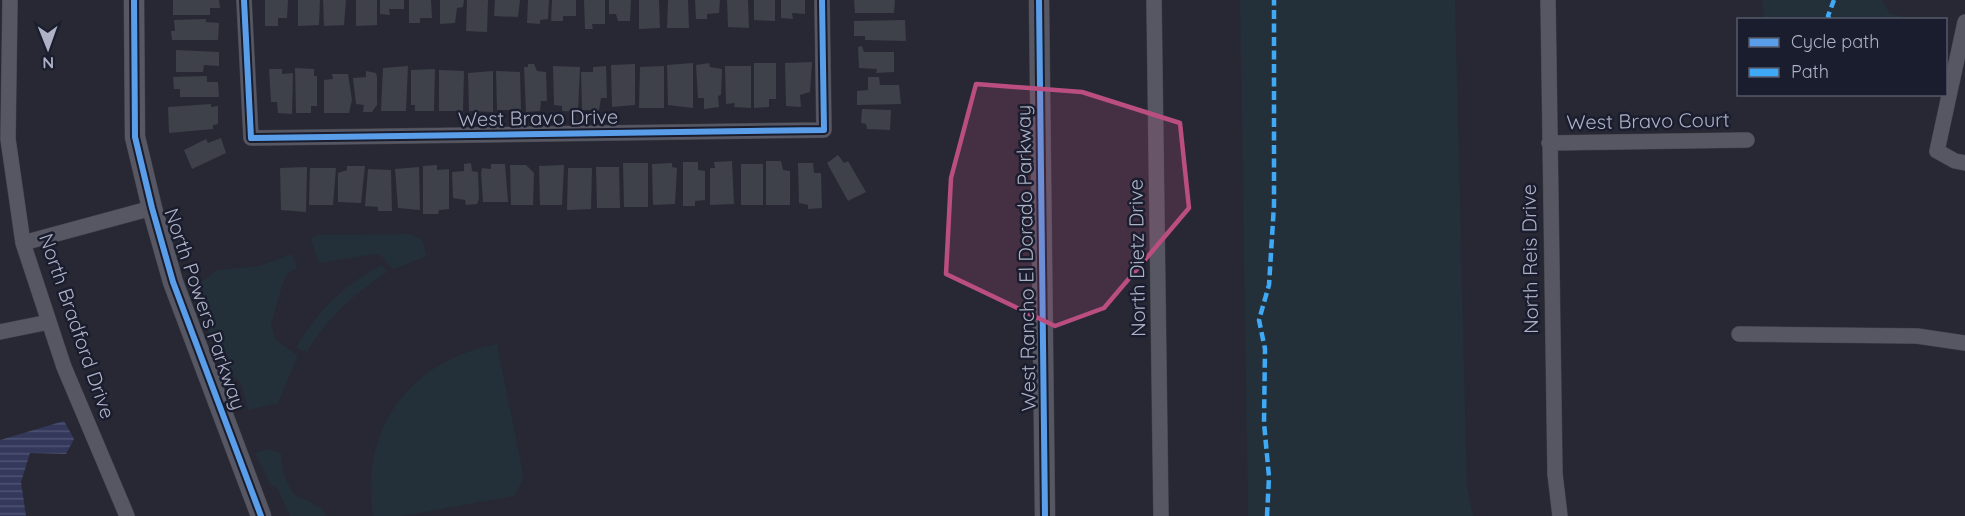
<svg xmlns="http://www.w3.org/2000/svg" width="1965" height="516" viewBox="0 0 1965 516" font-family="Quicksand,sans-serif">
	<defs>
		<pattern id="water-rules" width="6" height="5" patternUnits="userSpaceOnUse" patternTransform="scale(1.5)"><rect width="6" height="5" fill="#34395c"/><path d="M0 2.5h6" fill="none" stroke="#4f5372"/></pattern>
	</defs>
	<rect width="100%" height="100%" fill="#272833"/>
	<path fill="#243039" d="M1240 0H1455L1467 487 1473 516H1248Z
		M1762 0H1882L1890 14 1913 19H1763Z
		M410 234 422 240 427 256 393 269 381 256 374 254 319 263 311 239 316 235Z
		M292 254 297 268 287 274 283 283 271 324 275 339 298 356 278 403 248 410 241 384 221 362 197 305 195 298 198 284 217 270 260 266Z
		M382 265 387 272C354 294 327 318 307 352L296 348C316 312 346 283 382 265Z
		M497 344 524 478 514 496 402 516H373C360 427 410 361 497 344Z
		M269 449 281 453 284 474 292 493 321 508 327 516H290L277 488 271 485 255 453Z"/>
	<path fill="url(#water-rules)" d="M64 421 74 439 66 454 30 453 21 482 26 516H0V440Z"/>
	<path fill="#3e404a" d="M173 0H219L220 8H210V15H173Z
		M265 0H288L287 18H278V26H265Z
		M298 0H320L319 25 298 26Z
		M323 0H346L344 25 324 26Z
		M356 0H377V25L356 26Z
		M380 0H404V9H389L390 15 380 14Z
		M409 0H431L432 18H420V23H409Z
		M440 0H464L463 7 457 8 455 23 440 24Z
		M467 0H488L487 32 466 31Z
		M495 0H520L518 17 494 16Z
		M528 0H549L548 19 540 20V24L527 23Z
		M552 0H576V16H563V21H551Z
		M584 0H605V24H592L593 29H585Z
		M609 0H631L630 21H618L616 14H609Z
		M639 0H659L660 28 639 29Z
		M668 0H688L689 28H667Z
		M695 0H720L719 13 707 14V19H696Z
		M727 0H748L749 28 728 27Z
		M754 0H775V21L754 20Z
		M781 0H805V14L792 13 793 19 781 18Z
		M854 0H895L894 13H855Z
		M206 19V22L219 23 218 40H172L171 31H175L174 20Z
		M905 20 906 41 865 40V36H854V21Z
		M862 46 864 52H894V72L876 73 877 69 859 68 858 47Z
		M176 50 219 52V66L204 65 203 72H176Z
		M812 62 810 92 800 95 801 107 786 106 785 63Z
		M693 63V108L668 105 667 65Z
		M709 63 710 67 722 69 721 95 718 96 719 107 704 109V98H698L696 65Z
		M754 63H776V99H769V107L754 108Z
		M528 64H534L537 71 546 72 547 101H541L540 111 526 112 524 67H528Z
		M635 64V105L612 107 611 65Z
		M408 66 406 111H381L383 68Z
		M553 66 580 67 578 112 562 111V106L554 105Z
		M606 66 607 98H601L599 110H582L581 72H593V67Z
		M664 66V108H639L640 67Z
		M725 66H751V108L734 107 735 103 726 104Z
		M295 68 314 69V76H317V106H311V113H296Z
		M269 69H282V74L293 73 292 114 278 113 277 102H271Z
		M435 69 434 111H415V105H411V70Z
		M439 70 464 71 463 111H439Z
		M366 71 376 73 377 77V105L372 112H363L364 105 356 104 353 78 366 77Z
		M493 71V112L469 111 468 73Z
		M496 71 520 72 521 110H497Z
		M332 74H348L352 100 349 113H324V80L333 79Z
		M207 76V82H218L219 97H180V89H174L173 77Z
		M868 77H879L880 85H899L901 104 857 105V91L868 90Z
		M211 104V107L218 106V124L213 125V129L169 133 168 107Z
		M862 109 891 110 890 130 867 129 866 124 861 123Z
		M221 138 226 153 192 169 184 150 206 139 208 143Z
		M838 155 844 163 848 161 866 192 848 201 827 163Z
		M732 161 734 204 710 205V168H715L714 162Z
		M766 161H781L783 170 790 171V205H766Z
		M683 162H698V170L705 171V200L695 201V206H683Z
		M471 163 472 171 478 172 479 199 477 204 466 205 465 200 453 198 452 172 464 171V164Z
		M623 163H648V207H624Z
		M672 163V167L677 168 675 204 653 205 652 164Z
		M798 163H813L814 173H821L822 208 808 209V205L799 203Z
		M491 164H505L508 202H483L481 173 482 168 491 169Z
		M741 164H763V205H741Z
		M437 165V170L449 169V209L439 210 438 214H423V166Z
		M510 165H526L534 173 533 205H511Z
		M564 165 562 205H540L539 166Z
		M347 166H365L361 203 338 202V173L347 170Z
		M307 167 306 212 281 210 280 168Z
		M419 167 420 210 398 208 395 169Z
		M596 167H619L620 208H597Z
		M310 168H336L333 205H309Z
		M568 168H592L591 209 567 210Z
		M368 169 391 170 392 211H378V207L365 206Z"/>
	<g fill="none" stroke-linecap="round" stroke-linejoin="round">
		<defs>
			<path id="minor" d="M10 0 8 139 23 243 64 367 127 516
				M244 0 251 138 824 130 822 0
				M1154 0 1161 516
				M1548 0 1555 474 1560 516
				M1965 22 1937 151 1955 161 1965 163
				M1549 143 1747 140
				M23 243 152 208
				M0 332 49 322
				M1739 334 1917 336 1965 343"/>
			<path id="tertiary" d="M134 0 135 137 152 208 173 282 261 516
				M1039 0 1045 516"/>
		</defs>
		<use href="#minor" stroke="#43444c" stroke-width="16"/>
		<use href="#tertiary" stroke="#43444c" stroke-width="21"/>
		<use href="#minor" stroke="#565762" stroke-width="15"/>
		<use href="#tertiary" stroke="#565762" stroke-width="20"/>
		<path stroke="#3fa9f5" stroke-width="4.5" stroke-dasharray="9 4.5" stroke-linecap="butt" d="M1830 20 1828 16 1834 0
			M1267 516 1269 477 1264 423 1265 349 1259 320 1269 285 1274 205V0"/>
		<defs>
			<path id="cycleway" d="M134 0 135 137 152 208 173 282 261 516
				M244 0 251 138 824 130 822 0
				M1039 0 1045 516"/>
		</defs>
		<use href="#cycleway" stroke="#1a1d2e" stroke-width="10"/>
		<use href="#cycleway" stroke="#5a9eea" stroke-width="6"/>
	</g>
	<path fill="#bb4e80" fill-opacity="0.2" stroke="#bb4e80" stroke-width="4.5" stroke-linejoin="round" d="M976 84 1082 92 1180 123 1189 208 1104 308 1055 326 946 274 951 178Z"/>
	<g text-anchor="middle" stroke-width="5" stroke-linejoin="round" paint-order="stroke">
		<g font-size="20" fill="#afb2c6" stroke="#1a1d2e">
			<text transform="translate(538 118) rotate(-1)" y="7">West Bravo Drive</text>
			<text transform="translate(1648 121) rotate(-1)" y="7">West Bravo Court</text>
			<text transform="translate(1026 258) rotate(-91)" y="7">West Rancho El Dorado Parkway</text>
			<text transform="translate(1137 258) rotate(-91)" y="7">North Dietz Drive</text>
			<text transform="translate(1530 259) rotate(-91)" y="7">North Reis Drive</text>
			<text transform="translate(205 309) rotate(71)" y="7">North Powers Parkway</text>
			<text transform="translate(77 326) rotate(71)" y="7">North Bradford Drive</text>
		</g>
	</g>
	<rect x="1737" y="18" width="210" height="78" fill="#1a1d2e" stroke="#56596b" stroke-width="1.5"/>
	<rect x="1749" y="38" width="30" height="9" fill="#5a9eea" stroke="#56596b" stroke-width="1.5"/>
	<text x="1791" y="48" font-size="18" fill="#afb2c6">Cycle path</text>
	<rect x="1749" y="68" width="30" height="9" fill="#3fa9f5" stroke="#56596b" stroke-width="1.5"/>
	<text x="1791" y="78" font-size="18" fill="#afb2c6">Path</text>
	<g transform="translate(48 48) rotate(179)" stroke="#1a1d2e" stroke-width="4.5" paint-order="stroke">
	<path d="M0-4.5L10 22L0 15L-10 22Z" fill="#afb2c6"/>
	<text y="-9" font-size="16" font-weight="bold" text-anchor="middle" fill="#afb2c6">N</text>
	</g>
</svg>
